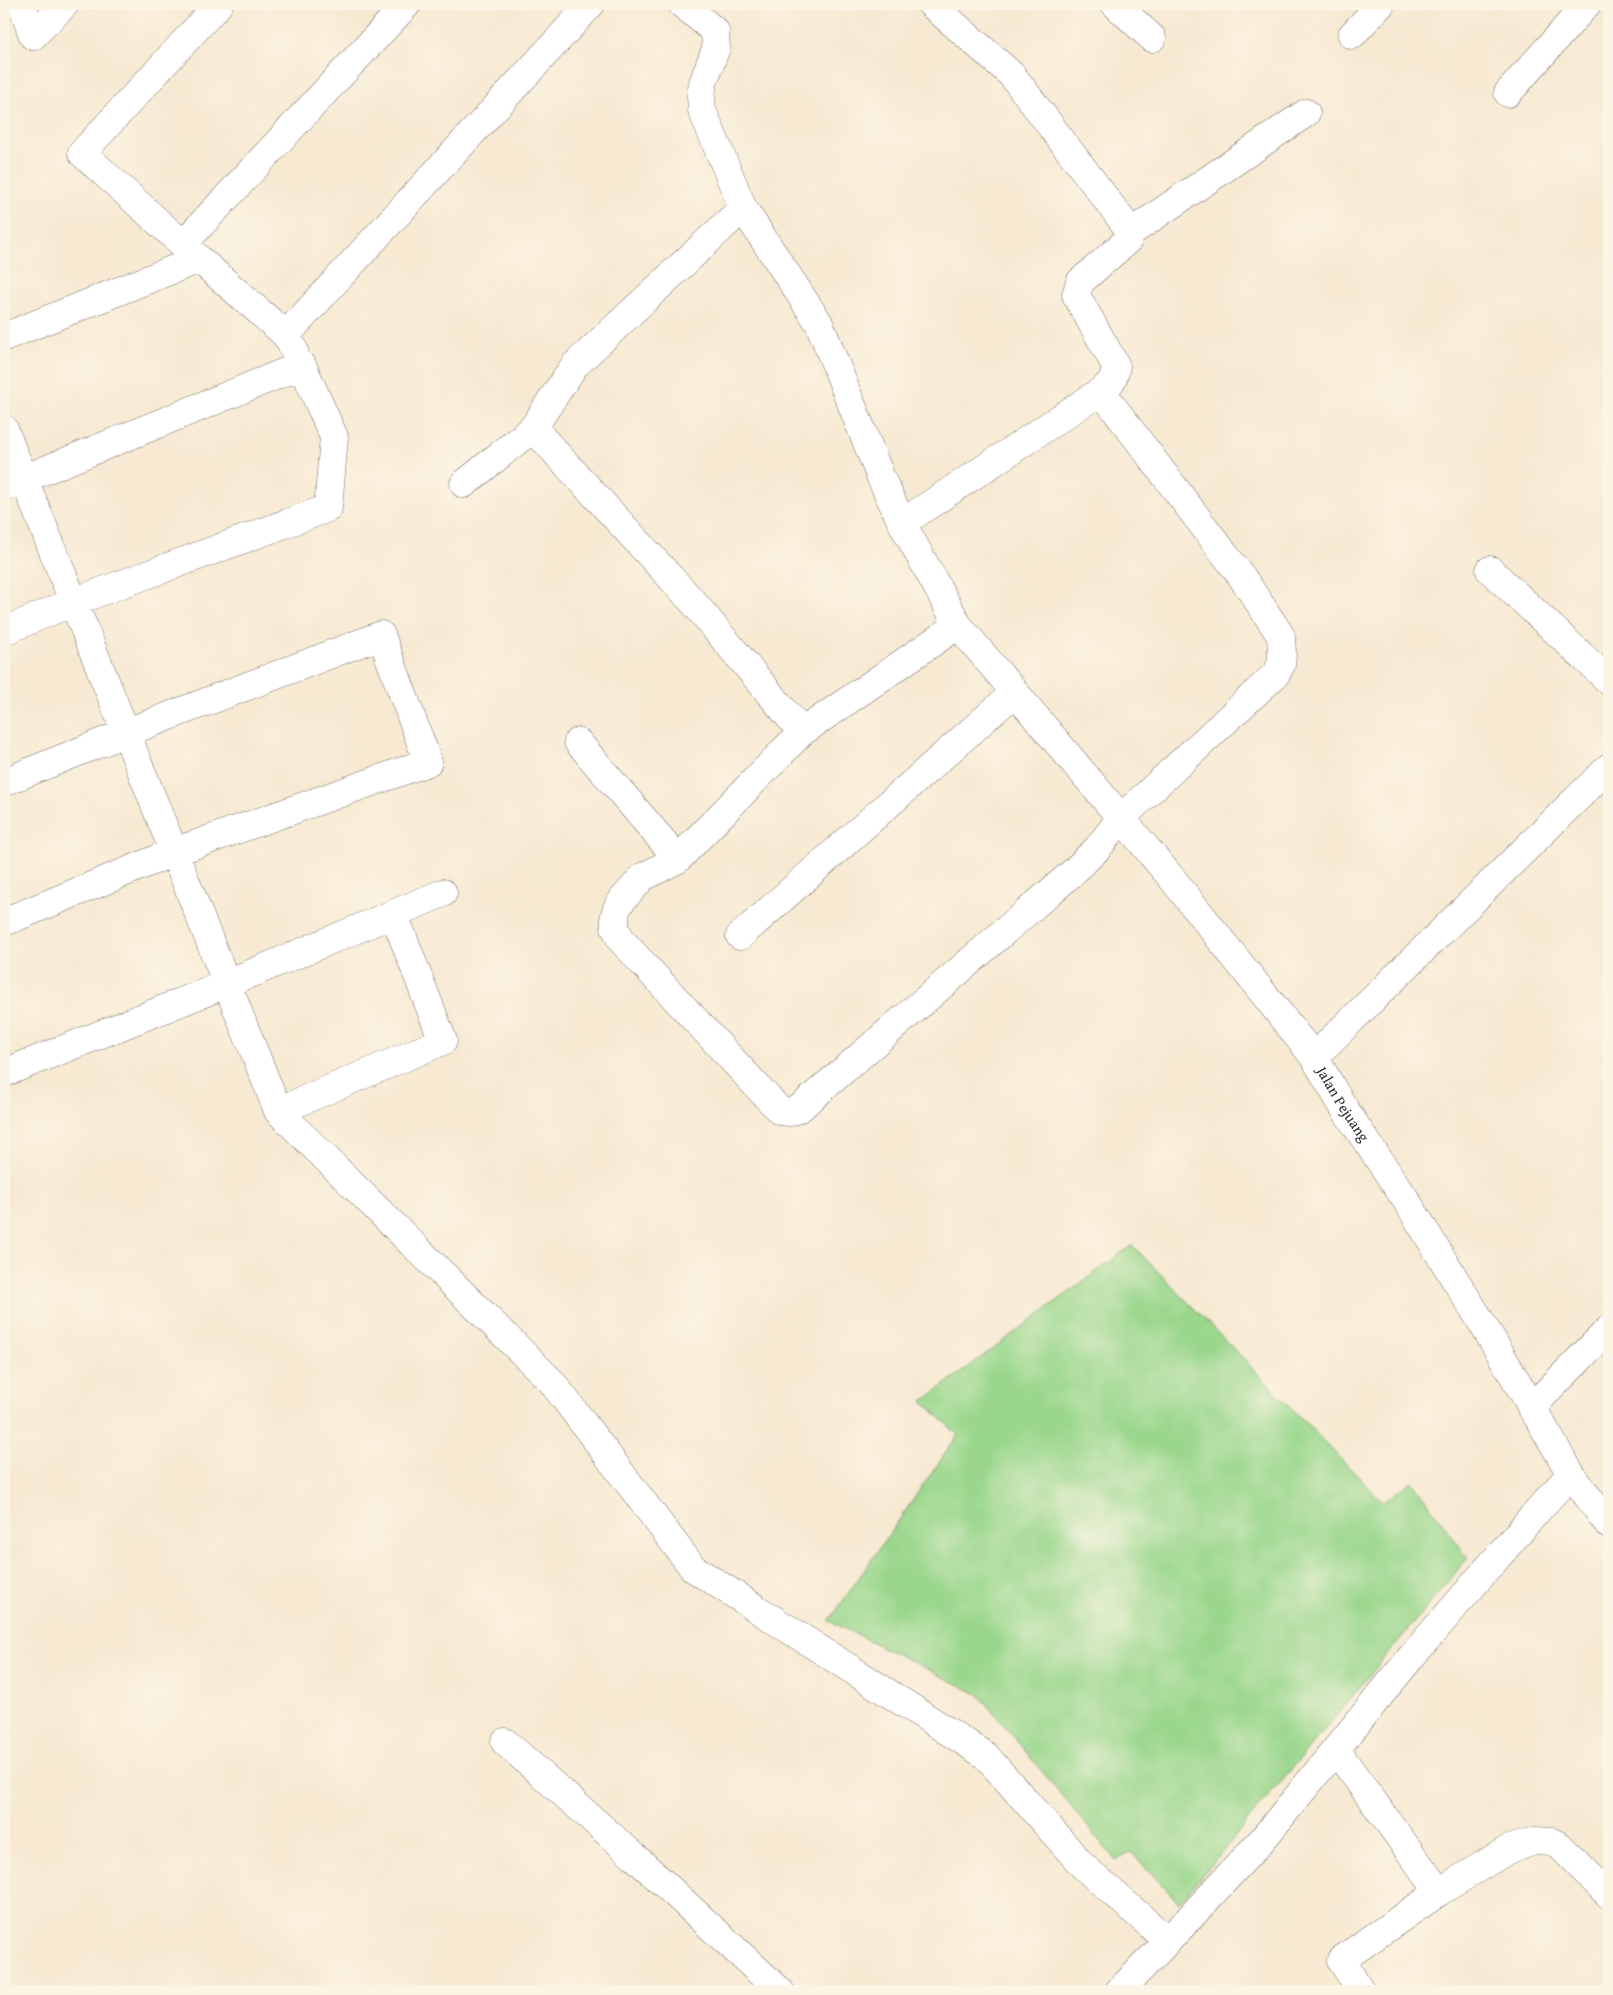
<svg xmlns="http://www.w3.org/2000/svg" width="1613" height="1995" viewBox="0 0 1613 1995" font-family="'Gentium Book Plus',serif">
	<rect width="100%" height="100%" fill="#fcf5e5"/>
	<filter id="ink" filterUnits="userSpaceOnUse"><feTurbulence type="fractalNoise" baseFrequency=".02" numOctaves="2"/><feDisplacementMap in="SourceGraphic" scale="10" xChannelSelector="R" yChannelSelector="G"/><feConvolveMatrix kernelMatrix="1 2 1 2 8 2 1 2 1" color-interpolation-filters="sRGB"/></filter>
	<filter id="wash" filterUnits="userSpaceOnUse"><feTurbulence type="fractalNoise" baseFrequency=".0096" numOctaves="4" result="noise"/><feDisplacementMap in="SourceGraphic" scale="20" xChannelSelector="R" yChannelSelector="G"/><feGaussianBlur stdDeviation="1.12" result="paint"/><feColorMatrix in="noise" values="0 0 0 0 0 0 0 0 0 0 0 0 0 0 0 0 0 1.4 0 .05"/><feComposite in="paint" operator="in"/></filter>
	<g filter="url(#wash)">
		<rect width="100%" height="100%" fill="#f7e9d2"/>
		<path fill="#9ad78c" stroke="#62815c" d="M1132 1245 1383 1502 1412 1481 1468 1558 1179 1903 1131 1852 1116 1861 978 1694 829 1621 958 1435 923 1401Z"/>
	</g>
	<g filter="url(#ink)">
		<g fill="none" stroke-linecap="round" stroke-linejoin="round">
			<defs>
				<path id="street" d="M22 4 33 36 65 4
					M682 4 715 31 716 48 703 83 701 96 702 110 743 208 819 323 881 478 902 523 958 625 1170 876 1314 1057
					M931 4 1012 75 1128 228 1130 233 1128 240 1080 282 1076 295 1116 366C1114 378 1112 384 1101 391L1242 577 1281 636 1282 654 1281 665 1276 674 1120 819 1097 849 1071 874 800 1108 790 1112 780 1111 621 940 615 927V915L617 908 623 899 643 877 678 859 802 732 958 625
					M1115 4 1152 38
					M1352 35 1381 4
					M1508 93 1587 4
					M1130 233 1306 113
					M183 244 407 4
					M199 259 82 153 219 4
					M286 335 591 4
					M4 337 199 259 286 335 294 350
					M533 428 694 603 802 732
					M4 429 278 1111 552 1382 693 1568 985 1755 1083 1866 1168 1941
					M464 484 533 428 574 366 743 208
					M4 487 302 365 334 437 328 508 73 602 4 631
					M902 523 1101 391
					M1490 570 1609 681
					M578 742 678 859
					M4 782 125 733 381 635 428 762 174 852 4 922
					M740 936 1014 693
					M4 1073 226 984 443 893
					M278 1111 443 1041 397 922
					M1531 1408 1609 1329
					M505 1742 634 1856 780 1991
					M1336 1750 1439 1892
					M1119 1991 1168 1941 1262 1840 1412 1656 1538 1510 1571 1474
					M1361 1991 1341 1960 1439 1892 1509 1849 1535 1841 1552 1842 1560 1846 1609 1895"/>
				<g id="secondary">
					<path id="s1" d="M1609 767 1314 1057 1344 1108 1406 1200 1490 1336 1571 1474 1609 1525"/>
				</g>
			</defs>
			<use href="#street" stroke="#726e65" stroke-width="29"/>
			<use href="#secondary" stroke="#726e65" stroke-width="29"/>
			<use href="#street" stroke="#fff" stroke-width="28"/>
			<use href="#secondary" stroke="#fff" stroke-width="28"/>
		</g>
	</g>
	<g text-anchor="middle" stroke-width="4" stroke-linejoin="round" paint-order="stroke">
		<g font-size="15" fill="#2b2b2b" stroke="#fcf5e5">
			<text dy="5" stroke="none"><textPath href="#s1" startOffset="469">Jalan Pejuang</textPath></text>
		</g>
	</g>
	<rect width="1613" height="1995" fill="none" stroke="#fcf5e5" stroke-width="20"/>
</svg>
